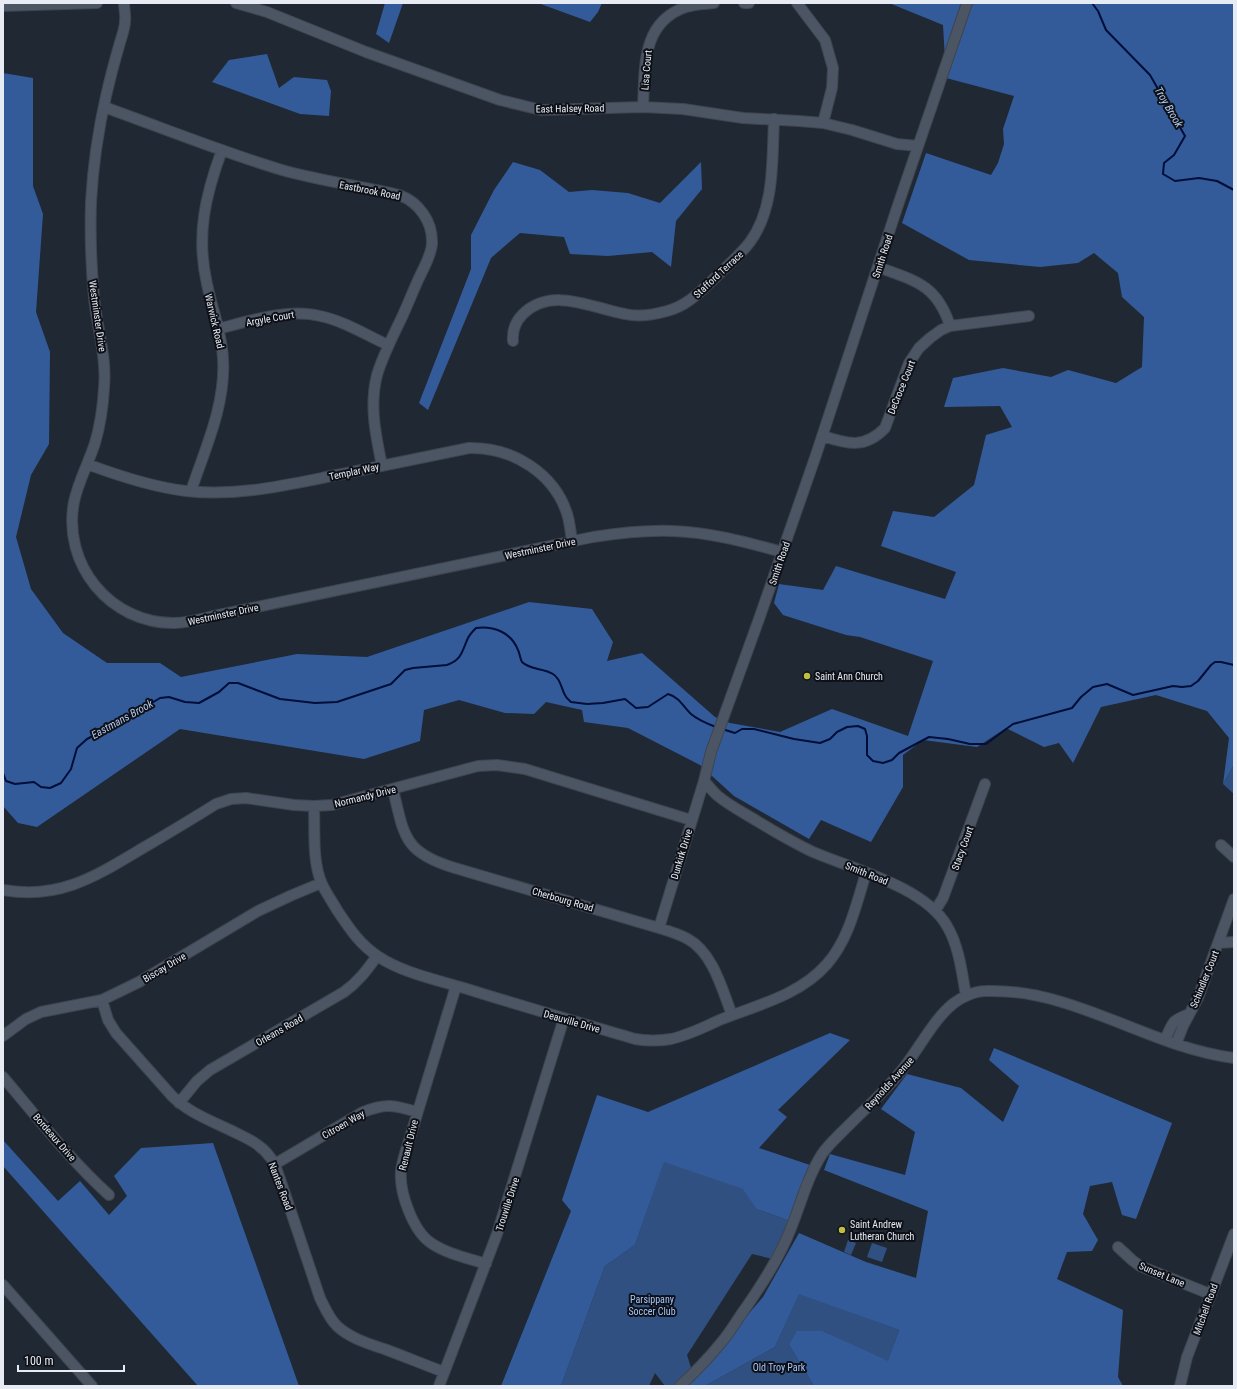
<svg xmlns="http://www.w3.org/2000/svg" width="1237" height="1389" viewBox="0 0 1237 1389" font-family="'Roboto Condensed',sans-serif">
	<rect width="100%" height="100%" fill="#202834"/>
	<path fill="#315082" d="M1234 765V794L1223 784Z
		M664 1161 744 1189 756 1209 790 1221 773 1259 752 1254 687 1355 693 1374 688 1384 690 1386H665L655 1373 649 1386H561L605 1266 635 1245Z
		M848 1240 856 1243 851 1255 844 1252Z
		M872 1243 887 1248 882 1262 867 1257Z
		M799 1293 899 1330 888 1362 823 1331 789 1345 814 1386H705L775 1347Z"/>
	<path fill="#335b99" d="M385 3H403L389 43 376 34Z
		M538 3H602L598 12 590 22Z
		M889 3H1234V765L1223 784 1229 738 1207 711 1156 695 1101 707 1073 763 1059 743 1044 747 1006 728 977 747 923 740 903 755V787L871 842 821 820 809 839 734 796 700 765 628 728 584 722 582 710 546 702 534 714 505 713 459 700 424 710 420 741 364 759 180 729 37 827 18 823 3 806V73L33 78V186L43 214 36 312 50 352 49 444 31 475 16 537 31 589 63 633 107 663H160L181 677 297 654 367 657 529 602 592 609 613 642 607 661 642 653 715 717 730 723 780 732 832 709 908 736 933 661 860 637 846 635 783 615 774 603 779 584 823 590 836 566 945 599 956 572 881 546 893 511 934 517 974 485 986 435 1012 427 1000 406 944 407 953 378 1003 368 1051 377 1068 370 1116 383 1142 367 1144 317 1122 297 1118 273 1094 253 1078 263 1040 267 969 260 902 223 926 153 991 175 998 163 1004 144 1003 129 1014 96 946 78 943 25Z
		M267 54 279 88 294 77 327 80 331 91 329 116 300 114 212 82 229 60Z
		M513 162 540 170 569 192 592 190 628 193 660 203 701 162 702 189 676 221 671 267 652 252 608 256 570 254 564 237 520 233 491 258 428 410 419 403 471 269V235L494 190Z
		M830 1033 850 1040 778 1110 787 1117 759 1148 810 1165 790 1221 756 1209 743 1189 664 1162 635 1245 605 1266 561 1386H501L571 1211 562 1200 597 1095 648 1112Z
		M994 1048 1172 1123 1136 1219 1122 1215 1112 1182 1090 1186 1083 1214 1098 1240 1092 1251 1067 1252 1057 1279 1123 1310 1118 1377 1123 1386H814L789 1345 797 1331H823L888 1361 899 1330 799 1294 775 1347 705 1386H690L688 1384 763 1297 799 1233 866 1262 916 1278 928 1211 824 1170 830 1154 905 1175 915 1132 881 1109 907 1074 961 1088 1003 1122 1019 1086 989 1060Z
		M3 1140 58 1201 80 1181 109 1215 127 1196 114 1176 141 1148 213 1143 299 1386H198L3 1166Z"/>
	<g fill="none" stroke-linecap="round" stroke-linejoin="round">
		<path stroke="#000e39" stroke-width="2" d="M1092 3 1098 11 1106 30 1150 75 1185 136 1174 155 1164 163 1163 174 1175 181 1199 178 1217 181 1234 190
			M722 729 735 733 742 729H754L794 739 820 743 830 739 837 732 847 727 858 726 865 729 867 736V755L873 761 883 763 892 760 899 753 929 737 948 739 970 744H986L1013 724 1072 708 1081 697 1093 687 1107 684 1133 695 1173 686 1182 687 1191 686 1198 681 1211 665 1215 662H1221L1234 665
			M3 773 6 781 15 784 34 782 41 787 50 788 61 783 71 769 77 748 87 739 122 721 160 698 169 697 185 702 199 703 219 692 229 683H238L280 699 315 703 337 702 391 684 405 670 413 668 447 665C462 660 462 651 468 638 470 634 473 631 476 628 494 626 511 632 518 650 520 654 520 659 522 662 530 670 544 668 553 674 561 679 561 688 565 695 566 698 569 700 571 702L587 704 603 703 625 699 636 708 648 707 668 694C679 697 683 706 691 714 698 720 708 724 716 727"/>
		<defs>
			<path id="minor" d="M124 3C124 9 126 16 125 21 125 29 121 38 119 46 114 63 110 79 106 96 98 131 93 166 91 202 90 234 91 265 94 297 97 328 107 358 104 388 103 406 100 426 95 443 89 462 78 482 74 502 62 564 110 624 175 623 189 623 204 618 218 615L593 537C619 533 645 530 672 531 709 532 746 542 782 552
				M236 3 267 12 366 52 500 100 541 110 643 107 683 109 743 118 799 121 823 123 852 130 897 144 918 146
				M744 3H749
				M797 3 825 40 833 68 832 88 823 123
				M3 6 97 3
				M104 107C163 128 222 152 282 170 321 181 360 186 399 195 419 202 433 222 432 244 431 256 424 267 419 278 413 291 408 304 402 317 393 336 383 355 377 375 369 406 376 436 382 466
				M643 107C645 68 641 22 686 7 695 4 705 4 714 3
				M878 267C916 281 937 285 950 326
				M218 329C249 321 288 308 320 316 344 321 366 335 388 345
				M513 341C512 330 515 322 523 314 552 286 592 308 625 314 638 317 653 315 667 311 687 306 701 291 716 277 727 266 740 255 750 242 775 208 772 160 774 119
				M823 436C847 444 865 449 885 428L909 363 919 348 930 338 941 330 950 326 1029 316
				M87 464C119 476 152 487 186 491 240 497 290 484 342 474 384 465 427 457 469 448 513 447 556 474 568 517 570 525 571 534 572 542
				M191 491C205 449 226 404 223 359 222 333 212 309 207 284 196 236 205 196 222 150
				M393 789C404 836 404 853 455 868L659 928C669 931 679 934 688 939 713 953 722 989 732 1015
				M314 806C315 830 312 862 322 884 326 893 332 901 337 910 349 928 360 945 379 957 401 972 437 980 464 988 521 1006 578 1022 635 1039 647 1041 659 1041 671 1039 689 1035 706 1026 722 1019 758 1005 800 995 827 964 849 939 856 905 866 873
				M1221 845 1234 857
				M3 890C60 900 96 876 143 848 167 834 192 819 216 804L231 799 246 798 294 805 314 806 332 805 478 766 497 765 525 769 691 820
				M935 911 943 898 985 784
				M659 928 704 781
				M1218 943 1234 942
				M456 986 408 1144C405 1153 402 1162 401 1171 399 1192 413 1231 431 1243 447 1254 468 1258 486 1264
				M966 996C962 973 959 946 947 926 925 887 853 869 813 852 794 843 775 832 757 821 744 813 730 806 718 796 713 792 709 786 704 781L711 752 759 619 816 455 897 208 967 3
				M102 1000 108 1020 116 1033 172 1096C188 1112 209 1120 230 1130 244 1137 260 1143 270 1157 275 1163 277 1171 280 1179L320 1298C325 1308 329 1318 337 1326 351 1339 370 1344 387 1350 406 1357 425 1365 444 1372
				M3 1036 26 1019 41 1012 102 1000 139 982 258 911 290 896 321 883
				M1165 1040C1173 1022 1171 1021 1189 1014
				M1176 1044 1183 1026 1198 998 1234 899
				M3 1077C37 1117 70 1160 109 1195
				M179 1103 197 1081 210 1070 344 992C358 982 367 970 377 956
				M275 1164 363 1112C386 1103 394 1105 417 1112
				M1118 1247 1132 1260 1140 1266 1210 1294
				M3 1285 92 1386
				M439 1386 497 1234 564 1018
				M680 1386C694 1373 708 1359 720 1344 728 1335 734 1325 740 1316 757 1292 774 1267 786 1240 799 1212 805 1181 822 1154 829 1144 839 1135 848 1126 864 1110 882 1094 897 1076 916 1055 932 1020 954 1003 962 997 975 991 986 991 1074 988 1148 1047 1234 1058
				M1180 1386 1187 1357 1234 1234"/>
		</defs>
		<use href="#minor" stroke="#3e454f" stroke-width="12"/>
		<use href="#minor" stroke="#4c5563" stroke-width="10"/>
	</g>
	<g fill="#bfbe42" stroke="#0d1016" stroke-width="1.5">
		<circle cx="807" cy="676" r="4"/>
		<circle cx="842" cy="1230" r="4"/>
	</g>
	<g text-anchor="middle" stroke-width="4" stroke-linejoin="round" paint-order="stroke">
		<g font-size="10" fill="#e6ebf4" stroke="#0d1016">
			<text transform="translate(646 70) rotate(-85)" y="4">Lisa Court</text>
			<text transform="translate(570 108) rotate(-1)" y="4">East Halsey Road</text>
			<text transform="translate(370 190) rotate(11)" y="4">Eastbrook Road</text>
			<text transform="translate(882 256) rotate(-72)" y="4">Smith Road</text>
			<text transform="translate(718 274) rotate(-43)" y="4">Stafford Terrace</text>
			<text transform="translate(98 316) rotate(82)" y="4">Westminster Drive</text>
			<text transform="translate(270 318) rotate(-10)" y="4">Argyle Court</text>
			<text transform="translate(215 321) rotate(77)" y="4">Warwick Road</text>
			<text transform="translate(901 387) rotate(-68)" y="4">DeCroce Court</text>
			<text transform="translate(354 471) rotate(-12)" y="4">Templar Way</text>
			<text transform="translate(540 548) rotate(-12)" y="4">Westminster Drive</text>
			<text transform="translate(779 563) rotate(-71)" y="4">Smith Road</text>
			<text transform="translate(223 614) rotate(-12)" y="4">Westminster Drive</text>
			<text transform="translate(365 796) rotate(-14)" y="4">Normandy Drive</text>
			<text transform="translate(962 848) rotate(-70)" y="4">Stacy Court</text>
			<text transform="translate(681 854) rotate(-73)" y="4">Dunkirk Drive</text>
			<text transform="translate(867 873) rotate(22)" y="4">Smith Road</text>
			<text transform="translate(563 899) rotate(16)" y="4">Cherbourg Road</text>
			<text transform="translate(164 967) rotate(-31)" y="4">Biscay Drive</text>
			<text transform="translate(1204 979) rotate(-68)" y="4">Schindler Court</text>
			<text transform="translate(572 1021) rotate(16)" y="4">Deauville Drive</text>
			<text transform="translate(279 1030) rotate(-30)" y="4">Orleans Road</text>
			<text transform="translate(889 1083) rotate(-48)" y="4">Reynolds Avenue</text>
			<text transform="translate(343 1124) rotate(-30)" y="4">Citroen Way</text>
			<text transform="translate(55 1137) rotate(49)" y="4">Bordeaux Drive</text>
			<text transform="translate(408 1145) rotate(-76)" y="4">Renault Drive</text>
			<text transform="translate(281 1186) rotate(69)" y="4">Nantes Road</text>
			<text transform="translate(507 1204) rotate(-72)" y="4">Trouville Drive</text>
			<text transform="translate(1162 1274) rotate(23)" y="4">Sunset Lane</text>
			<text transform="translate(1205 1309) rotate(-70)" y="4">Mitchell Road</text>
		</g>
		<g font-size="10" fill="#e6ebf4" stroke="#0d1016" text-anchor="start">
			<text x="815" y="680">Saint Ann Church</text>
			<text x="850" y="1228">Saint Andrew<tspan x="850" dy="12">Lutheran Church</tspan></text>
		</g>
		<g font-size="10" fill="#a5c7fd" stroke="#0d1016">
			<text x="652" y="1303">Parsippany<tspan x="652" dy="12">Soccer Club</tspan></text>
			<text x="779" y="1371">Old Troy Park</text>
		</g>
		<g font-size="11" font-style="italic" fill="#b3caee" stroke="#0d1016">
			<text transform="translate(1169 107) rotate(60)" y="4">Troy Brook</text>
			<text transform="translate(122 719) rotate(-29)" y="4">Eastmans Brook</text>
		</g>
	</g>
	<rect width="1237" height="1389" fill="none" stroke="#e6ebf4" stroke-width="8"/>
	<path d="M18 1365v6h106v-6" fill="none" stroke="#e6ebf4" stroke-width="2"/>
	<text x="24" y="1365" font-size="12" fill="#e6ebf4" stroke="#0d1016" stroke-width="3" paint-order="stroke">100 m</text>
</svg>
